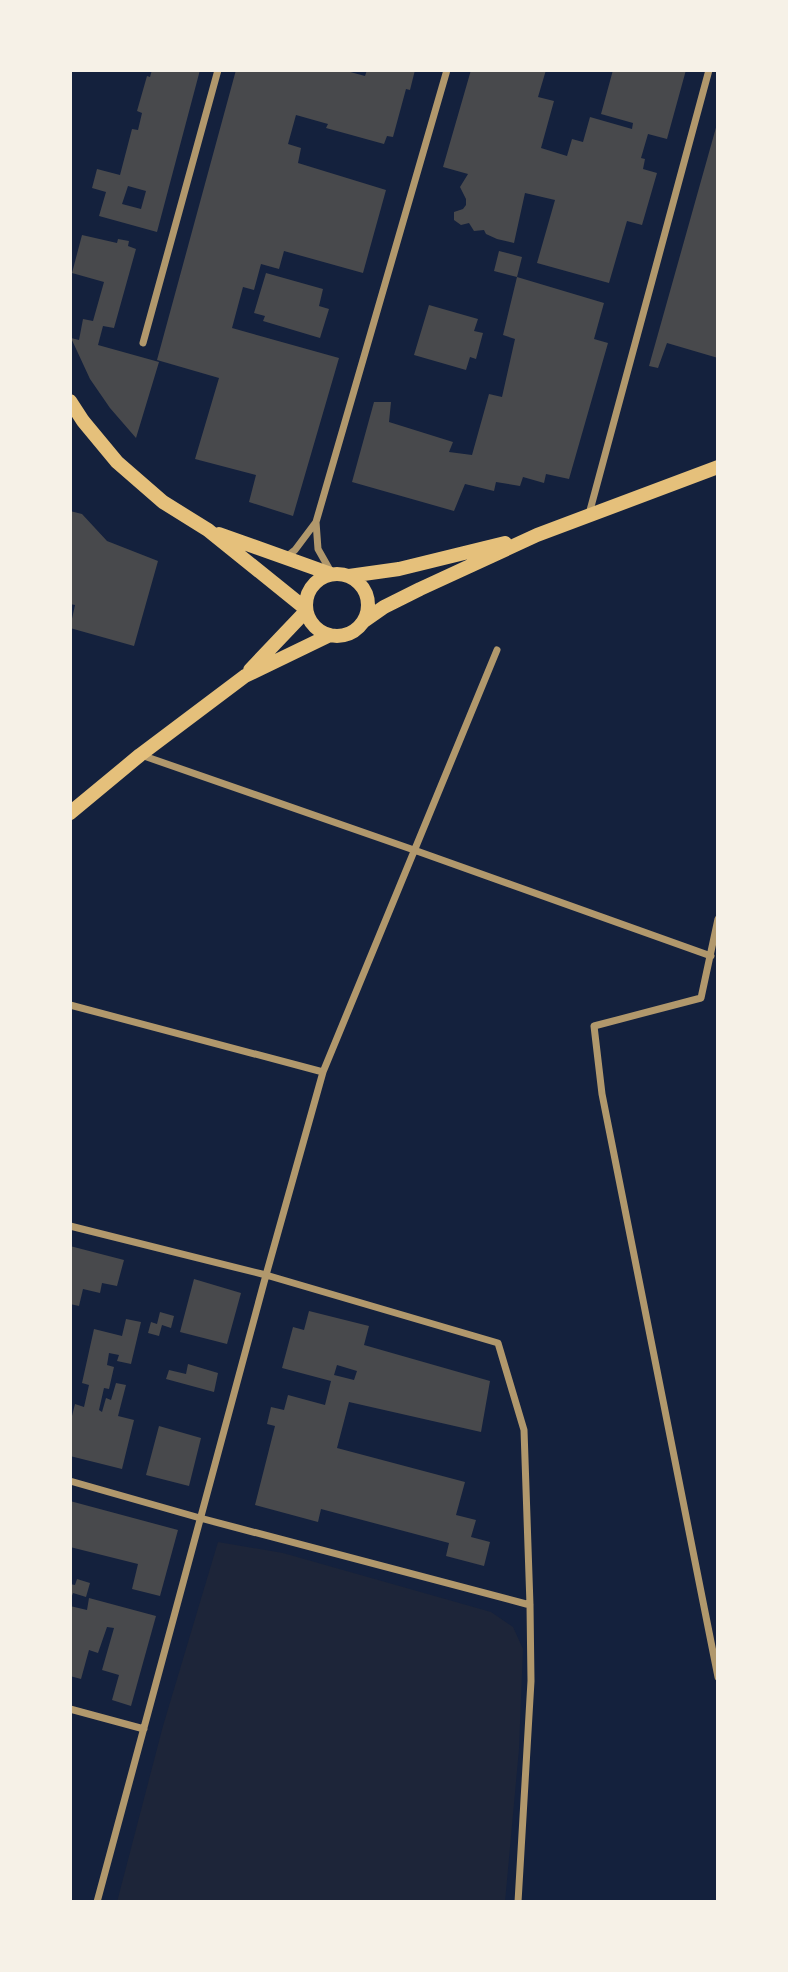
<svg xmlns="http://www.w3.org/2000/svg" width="788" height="1972" viewBox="0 0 788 1972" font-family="'Varela Round',sans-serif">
	<rect width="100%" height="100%" fill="#14213d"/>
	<path fill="#1d2539" d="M218 1542 283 1553 491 1612 513 1627 523 1649 519 1749 505 1902H117L163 1726Z"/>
	<path fill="#48494c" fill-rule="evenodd" d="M152 70H200L157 232 99 216 106 192 92 188 97 169 120 175 132 129 138 130 142 113 137 111 147 76 150 77ZM128 186 146 191 141 209 122 204Z
		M236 70H343L365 76 367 70H415L410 90 406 89 393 137 387 136 384 144 326 128 328 124 296 115 288 144 301 148 298 163 386 190 363 273 284 251 279 269 261 264 254 290 243 287 232 328 339 358 293 516 249 502 256 475 195 459 219 378 157 360Z
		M471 70H546L538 97 554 101 541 148 567 156 572 139 583 142 590 117 632 129 633 123 601 114 613 70H686L667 139 648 134 641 158 645 159 643 169 657 173 642 225 627 221 609 283 537 263 555 200 525 193 514 243 497 239 486 234 484 230 474 231 469 223 461 225 454 220V212L463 209 466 205V199L460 187 468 174 443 167Z
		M717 124 718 358 667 343 658 368 649 366Z
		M82 235 117 243 118 239 129 241 128 246 136 249 114 328 103 326 98 345 159 362 136 438 110 408 90 379 71 338 79 340 83 319 93 321 104 282 72 273Z
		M499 251 522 257 517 277 604 303 594 339 608 343 569 479 546 474 544 483 523 477 520 486 496 482 494 491 465 484 454 511 352 482 374 402H391L389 422 453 442 449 452 472 455 489 394 502 397 515 339 503 335 517 277 494 271Z
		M266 273 323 289 319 306 329 309 320 338 263 321 265 316 254 313Z
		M429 305 478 319 474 331 483 333 476 359 470 357 466 370 414 355Z
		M70 511 82 514 107 541 158 561 134 646 70 628 75 605 70 604Z
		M70 1246 124 1260 117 1286 102 1283 100 1293 83 1289 79 1306 70 1304Z
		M194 1279 241 1293 227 1344 180 1332Z
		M309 1311 369 1326 364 1345 490 1381 481 1432 349 1402 337 1448 465 1482 456 1515 476 1520 471 1537 490 1542 484 1566 446 1556 449 1543 321 1509 318 1522 255 1505 275 1426 267 1424 271 1407 284 1410 288 1395 325 1405 331 1381 282 1368 293 1327 304 1330ZM337 1365 357 1371 354 1380 334 1375Z
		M160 1312 174 1316 171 1328 162 1325 159 1336 148 1333 151 1322 157 1324Z
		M126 1319 141 1322 131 1364 117 1361 119 1355 109 1353 107 1365 114 1367 109 1389 104 1388 99 1410 102 1412 106 1398 111 1400 116 1383 126 1385 118 1416 134 1420 122 1469 70 1456V1424L75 1404 84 1407 89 1385 82 1383 94 1329 122 1336Z
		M188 1364 218 1373 214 1392 166 1379 169 1370 186 1374Z
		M159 1426 201 1438 189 1486 146 1475Z
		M70 1501 178 1530 160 1596 132 1589 138 1564 70 1547Z
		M77 1579 90 1583 86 1597 73 1593 70 1601V1584L75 1585Z
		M89 1598 156 1616 131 1706 112 1700 119 1675 102 1670 114 1628 107 1627 98 1653 89 1650 81 1679 70 1676V1606L87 1610Z"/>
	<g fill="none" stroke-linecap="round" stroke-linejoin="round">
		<path stroke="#b1986c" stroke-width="7" d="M143 343 218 70
			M589 514 709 70
			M285 558 295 550 316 522
			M331 572 318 549 316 522 447 70
			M141 755 414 850 711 956
			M718 919 701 998 594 1026 602 1094 718 1677
			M70 1005 323 1072
			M70 1226 266 1275 498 1343 524 1430 530 1605 531 1681 518 1902
			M70 1481 200 1518 530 1605
			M70 1709 144 1729
			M97 1902 266 1275 323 1072 497 650"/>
		<path stroke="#e5c07b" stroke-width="14" d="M70 401 83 421 117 462 163 502 208 530 306 609
			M219 534 331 574
			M306 605a31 31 0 1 1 62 0a31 31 0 1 1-62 0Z
			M349 576 399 569 505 543
			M364 621 384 607 420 589 537 535 718 467
			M250 670 306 611
			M70 813 140 755 245 676 330 635"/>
	</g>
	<rect width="788" height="1972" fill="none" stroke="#f6f1e7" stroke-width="144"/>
</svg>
